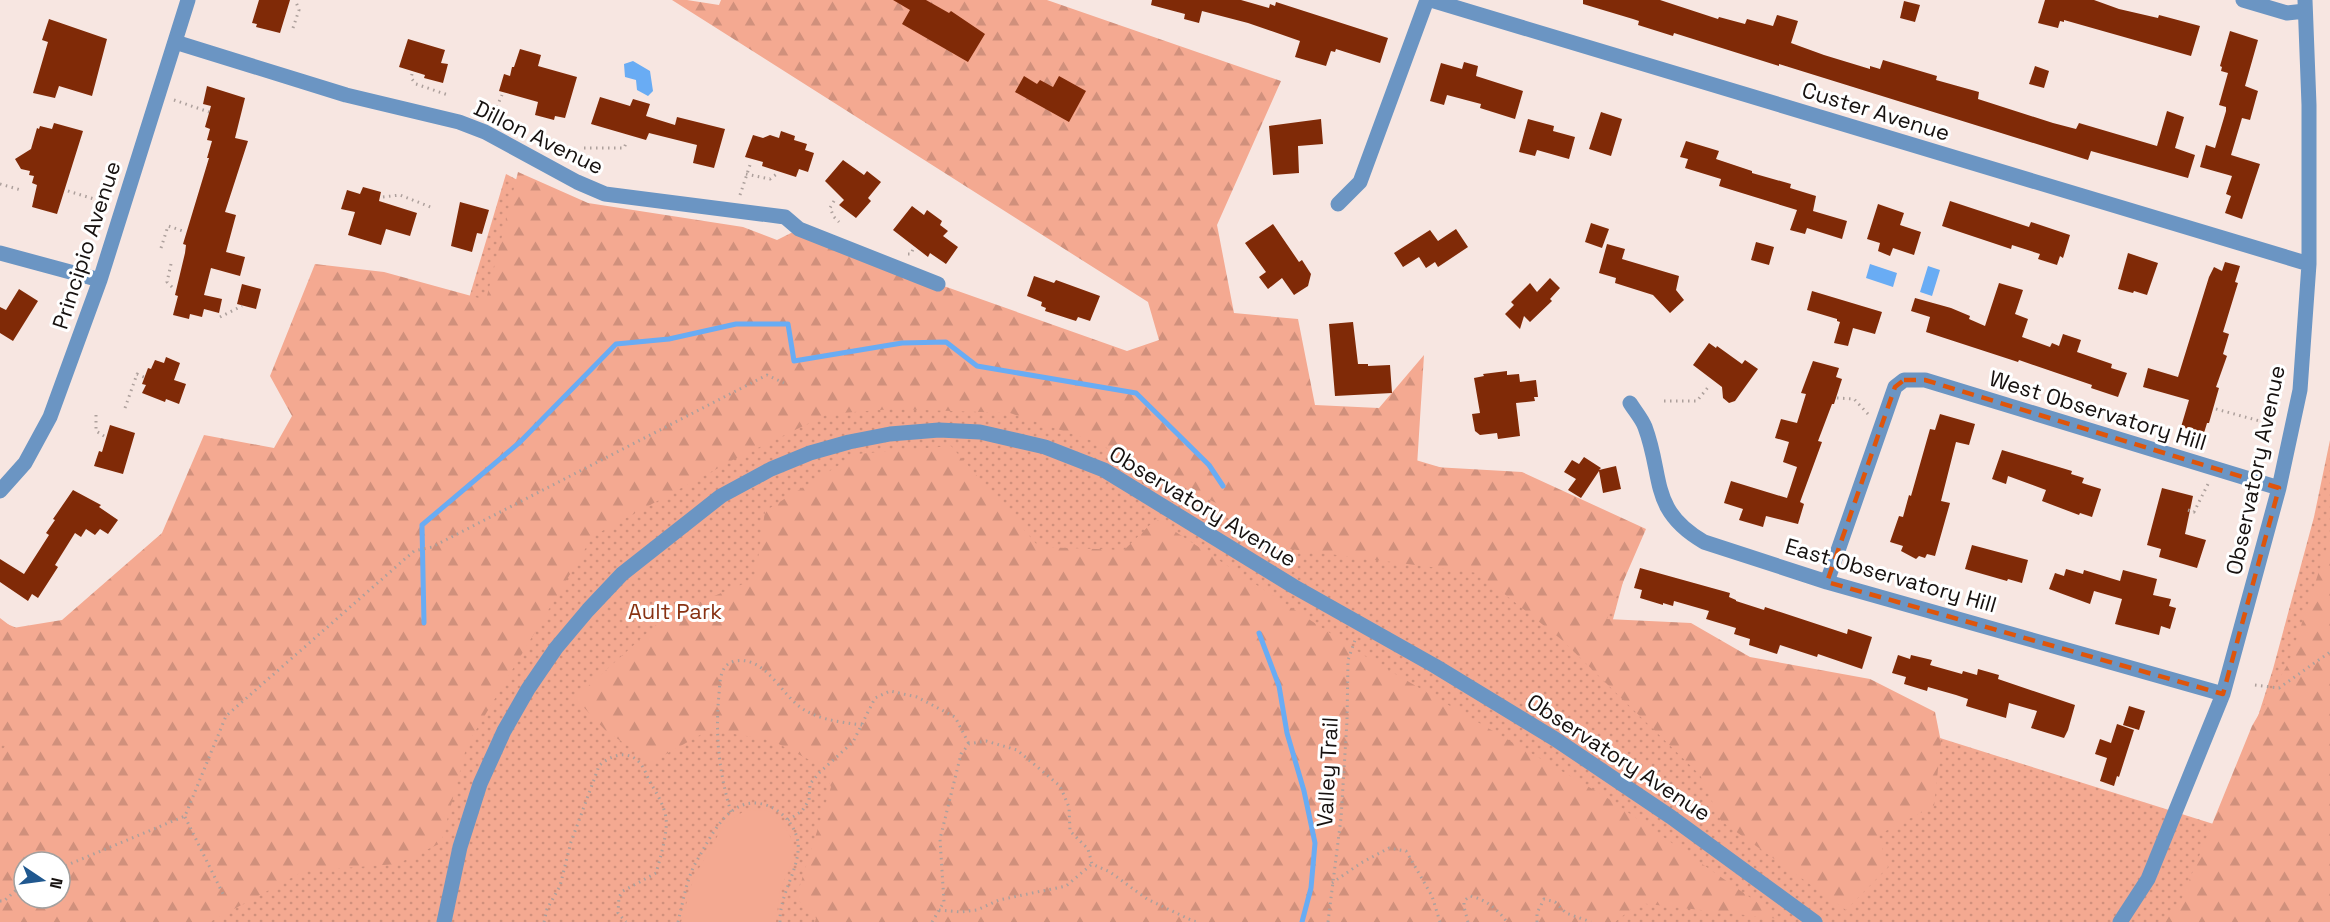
<svg xmlns="http://www.w3.org/2000/svg" width="2330" height="922" viewBox="0 0 2330 922" font-family="'Space Grotesk',sans-serif">
	<defs>
		<pattern id="grass-dots" width="8" height="8" patternUnits="userSpaceOnUse" patternTransform="scale(1.5)"><rect width="8" height="8" fill="#f4a991"/><path d="M2 2h.1M6 6h.1" fill="none" stroke="#d0907c" stroke-width="1.8" stroke-linecap="round"/></pattern>
		<pattern id="forest-firs" width="22" height="20" patternUnits="userSpaceOnUse" patternTransform="scale(1.5)"><rect width="22" height="20" fill="#f4a991"/><path d="M5 1l3.5 6h-7zM16 11l3.5 6h-7z" fill="#d0907c"/></pattern>
	</defs>
	<rect width="100%" height="100%" fill="#f7e6e1"/>
	<path fill="url(#grass-dots)" fill-rule="evenodd" d="M506 174 576 211 1638 526 1609 634 2223 827 2273 669 2314 517 2330 440V922H0V621L81 655 436 409ZM24 862H60V898H24Z"/>
	<path fill="url(#forest-firs)" fill-rule="evenodd" d="M672 0H687L719 5 721 0H1047L1281 81 1217 225 1234 313 1298 319 1315 405 1379 408 1424 355 1417 466 1522 472 1646 529 1607 619 1691 623 1750 657 1870 679 1935 712 1941 742 1934 806 1878 835 1888 867 1846 910 1721 821 1700 775 1562 640 1478 573 1282 548 1216 503 1093 441 1010 413 893 409 828 414 733 460 593 536 467 745 441 843 397 864 304 871 210 922H0V902L3 901 0 898V751L6 746 0 744V618L13 628 62 620 162 533 204 435 274 448 292 416 270 376 315 264 384 272 486 300 518 172 588 203 743 227 777 240 799 229 938 284 1127 351 1159 340 1148 302ZM24 862H60V898H24Z
		M951 446 1039 547 1124 550 1156 519 1368 658 1606 797 1781 919 1639 903 1615 922H815L816 918 796 898 831 787 823 767 771 740 709 730 652 762 606 731 575 698 666 616 755 579 765 511 857 454Z
		M2330 538V922H2163L2180 903 2252 726 2289 662Z"/>
	<path fill="#f4a991" d="M746 810 768 811 783 823 793 842V859L780 890 776 922H681L694 877 725 823Z"/>
	<path fill="#69acf4" d="M633 61 650 71 653 91 648 96 637 90 636 80 625 77 624 64Z
		M1870 264 1897 273 1893 287 1866 278Z
		M1928 266 1940 270 1932 296 1920 292Z"/>
	<g fill="none" stroke-linecap="round" stroke-linejoin="round">
		<path stroke="#69acf4" stroke-width="5" d="M424 623 422 525 520 442 616 344 669 339 736 324H788L794 361 902 343 946 342 977 366 1136 393 1209 465 1223 486
			M1259 633 1279 686 1287 733 1304 791 1315 843 1311 888 1302 922"/>
	</g>
	<path fill="#802a07" d="M259 0H290L280 33 256 27 257 24 252 23Z
		M893 0H926L949 13 951 11 985 34 968 62 902 24 910 10Z
		M1152 0H1241L1269 8 1270 4 1275 6 1276 2 1388 38 1380 63 1336 49 1335 52 1331 51 1326 66 1295 57 1300 41 1248 23 1202 11 1199 23 1184 19 1185 14 1151 5Z
		M1583 0H1660L1718 19 1719 17 1745 24 1747 19 1773 26 1777 15 1798 21 1791 43 1824 55 1870 69V66L1880 69 1883 60 1937 76 1936 80 1979 92 1978 99 2053 123 2076 129 2079 123 2157 146 2167 111 2184 117 2175 148 2195 155 2188 178 2091 151 2088 160 1779 64V66L1674 33 1673 36 1638 25 1639 21 1633 19 1583 4Z
		M2045 0H2094L2119 9 2158 18 2159 15 2200 26 2191 56 2064 20V22L2060 21 2058 28 2038 23Z
		M1904 1 1920 5 1915 22 1900 18Z
		M49 19 107 39 92 96 59 86 55 98 33 93 48 42 42 40Z
		M2230 31 2258 40 2245 86 2258 91 2250 120 2242 118 2231 155 2260 164 2242 219 2225 213 2231 196 2226 194 2232 176 2200 167 2206 145 2215 148 2226 111V107L2219 105 2228 73 2221 71 2222 67 2220 66Z
		M408 39 445 50 441 63 448 64 443 83 424 78 425 75 399 67Z
		M520 49 541 55 538 66 577 77 565 118 555 116 554 120 535 115 538 102 499 91 504 74 510 76 512 67H514Z
		M1464 62 1478 66 1476 76 1523 91 1515 119 1480 108 1481 104 1447 95 1444 105 1430 101 1441 63 1462 69Z
		M2035 66 2049 71 2044 88 2029 84Z
		M1024 76 1037 84 1040 80 1053 87 1059 76 1086 91 1069 122 1015 92Z
		M207 86 245 98 235 138 248 141 225 212 236 215 226 252 245 257 240 276 211 268 204 295 222 299 219 313 204 309 202 317 190 314 189 319 173 315 178 296 175 295 185 253 186 245 183 244 209 158H207L212 141 207 140 210 129 205 127 211 106 203 104Z
		M600 97 630 106 633 99 650 104 646 116 675 125 677 117 725 129 714 168 693 163 697 145 649 133 646 140 591 124Z
		M1601 112 1622 119 1611 156 1589 149Z
		M1321 119 1323 144 1298 146 1299 173 1273 175 1269 126Z
		M1528 119 1554 126 1553 131 1575 137 1569 159 1537 150 1535 156 1519 152Z
		M54 123 83 131 57 214 32 207 37 185 32 183 34 176 29 175 30 171 21 169 15 159 31 149 37 128 39 129 40 126 52 129Z
		M781 131 795 136 794 140 807 144 805 150 814 153 808 172 799 169 796 177 762 166 763 162 745 157 753 135 763 138 770 135 779 138Z
		M1686 141 1719 151 1716 159 1752 171V173L1791 184 1790 188 1816 196 1813 211 1847 221 1842 239 1807 228 1805 234 1790 230 1797 210 1719 186 1721 179 1685 168 1688 159 1680 157Z
		M843 160 864 175 867 171 881 182 868 198 871 201 856 218 839 205 844 200 825 181Z
		M363 187 381 192 379 201 417 213 410 236 386 229 381 245 348 235 355 212 341 209 347 190 360 194Z
		M1950 201 2029 227 2031 222 2070 235 2063 258 2060 256 2057 265 2038 259 2040 254 2012 245 2011 249 1942 226Z
		M460 202 489 210 482 234 477 233 472 252 451 246Z
		M1878 204 1904 213 1900 225 1921 232 1914 255 1893 248 1890 256 1878 251 1880 243 1867 239Z
		M912 206 924 215 927 210 942 221 940 225 948 231 943 236 958 247 946 264 930 253 928 257 893 230Z
		M1591 223 1609 229 1602 248 1585 242Z
		M1273 224 1299 262 1302 260 1311 274 1308 286 1294 295 1282 278 1268 289 1259 277 1266 272 1245 243Z
		M1456 229 1468 247 1438 267 1435 262 1426 268 1419 257 1403 267 1394 253 1430 230 1438 241Z
		M1756 242 1774 247 1769 265 1751 260Z
		M1607 244 1625 249 1622 259 1679 276 1676 290 1684 300 1670 313 1653 295 1615 283 1616 278 1599 273Z
		M2128 253 2158 263 2147 295 2134 291 2133 293 2118 289Z
		M2225 262 2240 266 2235 282 2238 283 2223 332 2229 334 2223 354 2227 356 2216 387 2219 388 2209 423H2207L2204 433 2181 427 2189 400 2143 387 2148 368 2178 377 2209 277 2214 267 2222 271Z
		M1034 276 1054 283 1056 280 1100 296 1090 321 1078 317 1076 321 1045 311 1046 308 1041 306 1042 302 1027 296Z
		M1550 278 1560 288 1550 299 1552 301 1530 322 1524 316 1520 329 1505 314 1514 305 1511 302 1530 283 1537 292Z
		M1999 283 2023 290 2015 314 2028 319 2022 337 2050 347 2052 343 2059 346 2063 334 2081 340 2077 352 2112 364 2111 368 2127 373 2118 397 2091 388 2092 385 2019 360 2018 362 1926 332 1930 317 1911 311 1915 298 1951 308 1970 316 1969 319 1985 326Z
		M242 284 261 289 256 309 237 304Z
		M19 289 38 301 13 341 0 333V307L6 310Z
		M1812 291 1882 312 1875 334 1853 328 1848 346 1834 343 1840 322 1837 321V319L1807 310Z
		M1353 322 1358 364H1368V366L1390 365 1392 393 1335 396 1329 324Z
		M1709 343 1716 348 1717 346 1742 364 1745 360 1758 369 1735 401 1729 403 1723 398 1722 387 1693 365Z
		M166 357 180 363 174 380 186 384 179 404 166 399 165 402 142 393 146 385 142 384 148 368 151 369 155 360 164 363Z
		M1813 361 1839 368 1836 377 1842 379 1834 404H1832L1818 441 1822 442 1800 502 1804 504 1798 524 1766 516 1763 527 1739 520 1743 509 1724 503 1731 481 1787 498 1797 467 1783 462 1789 442 1775 438 1781 419 1797 423 1806 394 1801 393Z
		M1507 371V375L1519 374 1520 382 1536 380 1538 397H1534L1535 401 1516 403 1520 436 1498 439 1497 433 1480 435 1475 431 1472 414 1480 413 1474 378 1484 376 1483 374Z
		M1940 414 1975 424 1969 445 1956 442 1941 501 1950 503 1935 556 1927 554 1925 558 1919 556 1916 559 1901 551 1903 546 1890 542 1899 516 1903 517 1909 495 1911 496 1930 429 1935 430Z
		M110 425 135 433 123 474 94 466 99 451 102 452Z
		M2002 450 2072 471 2071 474 2084 478 2082 483 2101 489 2092 517 2080 513 2079 515 2042 501 2046 490 2008 476 2006 484 1992 479Z
		M1584 457 1601 468 1599 470 1616 466 1621 489 1603 493 1599 471 1581 498 1568 490 1576 479 1564 472 1572 460 1579 464Z
		M2162 488 2193 496 2185 534 2206 540 2197 568 2159 557 2161 549 2147 545Z
		M73 490 101 505 99 507 118 520 108 534 100 529 95 535 86 529 81 537 75 533 55 565 58 567 38 598 32 594 28 601 0 582V559L24 574 49 535 46 533 55 520 53 519Z
		M1972 545 2028 560 2022 583 2008 579 2007 581 1965 569Z
		M1640 568 1730 593 1729 597 1736 600V601L1764 610 1765 607 1847 634 1848 629 1872 637 1862 669 1818 654 1817 657 1780 645 1777 654 1749 645 1750 639 1734 634 1736 628 1706 619 1709 611 1674 601 1673 606 1663 603V605L1640 598 1642 590 1634 588Z
		M2066 569 2083 574 2084 570 2120 581 2123 570 2157 579 2153 595 2171 599 2169 606 2176 608 2170 629 2161 626 2159 635 2115 624 2122 599 2094 591 2090 604 2049 589 2055 573 2064 576Z
		M1898 655 1910 659 1911 655 1932 660 1930 665 1962 674 1963 671 1977 675 1978 669 1999 675 1998 679 2075 705 2068 730 2064 738 2031 728 2037 711 2009 703 2006 718 1966 706 1968 699 1956 695 1928 687 1927 691 1904 684 1906 677 1892 673Z
		M2129 706 2145 711 2139 730 2123 725Z
		M2117 724 2134 730 2119 777 2117 776 2114 786 2100 781 2107 758 2095 754 2100 739 2111 743Z"/>
	<g fill="none" stroke-linecap="round" stroke-linejoin="round">
		<path stroke="#ada09c" stroke-width="3" stroke-dasharray="1.5 4.5" stroke-linecap="butt" d="M293 28 299 10 296 2
			M412 74 411 78 416 84 448 95
			M174 100 209 112
			M492 118 502 95
			M584 148H624L627 141
			M746 174 770 179 778 173
			M0 184 21 190
			M68 191 107 203
			M740 195 750 165
			M383 197 400 195 433 208
			M834 201 830 208 834 217 839 222
			M161 248 168 226 186 232
			M908 254H911L914 247
			M171 264 167 282 175 290
			M220 317 242 306
			M1837 398 1854 399 1868 414
			M1664 401H1697L1709 386
			M125 408 137 374 146 378
			M2216 409 2267 423
			M96 415V431L104 436
			M2188 510 2194 512 2208 484
			M2255 685 2279 688 2330 652
			M731 812C719 773 715 735 719 694 720 681 720 663 736 661 764 656 781 693 800 707 818 720 840 722 862 725
			M185 817 224 896
			M788 820 802 811 809 800 810 784 819 773 853 742 875 698 890 691 917 697 955 717 969 744
			M60 868 185 816 226 716 414 551 432 547 767 375 784 383
			M1332 883 1361 863 1389 848 1406 851 1432 896 1440 922
			M0 901H4L24 883
			M939 910 961 912 977 910 999 900 1066 886 1092 864
			M544 922 547 909 560 886 571 842 599 766C610 755 628 749 640 763 645 769 647 777 651 784 657 793 665 808 666 818 668 832 660 859 656 873L623 891 619 897 618 913 626 922
			M678 922C682 906 685 888 691 873 694 864 700 856 704 848 717 825 735 795 766 805 781 810 792 822 797 837 804 864 779 892 780 922
			M932 922 944 902 940 839 961 754 969 744 986 741 1017 750 1060 786 1069 807 1070 831 1088 849 1092 864 1110 872 1147 899 1193 921 1200 922
			M1328 922 1341 818 1347 721 1348 660 1355 640
			M1468 922 1464 907V901L1470 896C1487 900 1497 909 1507 922
			M1537 922V913L1544 899 1555 902 1566 913 1591 922"/>
		<path stroke="#6b95c3" stroke-width="15" d="M1431 0 2309 264
			M2243 0 2287 13 2305 11
			M175 42 346 95 459 122 485 132 577 182 605 194 785 217 799 229 938 284
			M1338 204 1360 182 1427 0
			M0 253 100 280
			M1630 403C1635 411 1642 419 1645 427 1664 478 1649 510 1704 542L1827 582 2223 694
			M0 491 25 463 50 417 100 280 188 0
			M1827 582 1895 387 1904 380H1925L2279 488
			M444 922 460 847 480 784 504 731 528 689 556 648 588 610 622 574 721 496 771 469 810 453 849 442 890 434 939 430 980 432 1045 447 1104 470 1293 586 1435 666 1555 739 1671 817 1815 922
			M2120 922 2148 879 2223 694 2279 488 2300 390 2309 264V105L2305 0"/>
	</g>
	<path fill="none" stroke="#de550c" stroke-width="4.5" stroke-dasharray="12 8" stroke-linejoin="round" d="M1904 380H1925L2279 488 2223 694 1827 582 1895 387Z"/>
	<g text-anchor="middle" stroke-width="6" stroke-linejoin="round" paint-order="stroke">
		<g font-size="22" fill="#16110f" stroke="#fff">
			<text transform="translate(1876 111) rotate(17)" y="8">Custer Avenue</text>
			<text transform="translate(539 137) rotate(26)" y="8">Dillon Avenue</text>
			<text transform="translate(86 245) rotate(-72)" y="8">Principio Avenue</text>
			<text transform="translate(2098 410) rotate(17)" y="8">West Observatory Hill</text>
			<text transform="translate(2255 470) rotate(-78)" y="8">Observatory Avenue</text>
			<text transform="translate(1203 506) rotate(31)" y="8">Observatory Avenue</text>
			<text transform="translate(1891 575) rotate(16)" y="8">East Observatory Hill</text>
			<text transform="translate(1619 757) rotate(33)" y="8">Observatory Avenue</text>
			<text transform="translate(1327 772) rotate(-87)" y="8">Valley Trail</text>
		</g>
		<g font-size="22" fill="#883213" stroke="#fff">
			<text x="675" y="619">Ault Park</text>
		</g>
	</g>
	<g transform="translate(42 880) rotate(103)"><circle r="28" fill="#ffffff" stroke="#a2a09f" stroke-width="1.5"/>
	<path d="M0-4.5L10 22L0 15L-10 22Z" fill="#20588f"/>
	<text y="-9" font-size="16" font-weight="bold" text-anchor="middle" fill="#16110f">N</text>
	</g>
</svg>
